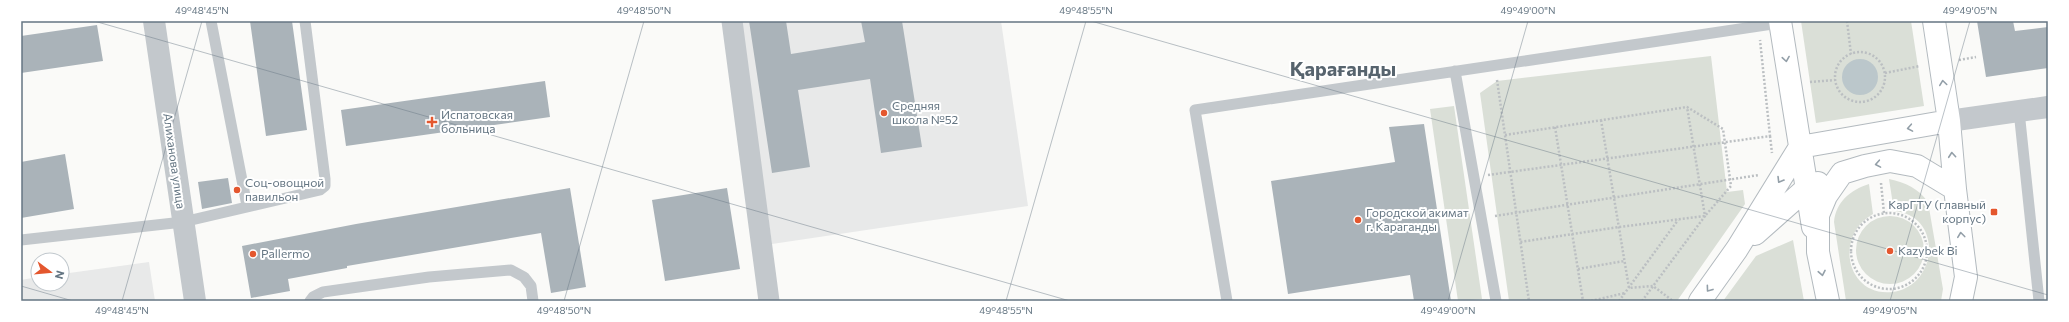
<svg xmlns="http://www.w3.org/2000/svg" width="2069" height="322" viewBox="0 0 2069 322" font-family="Commissioner,sans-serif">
	<rect width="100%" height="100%" fill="#fafaf8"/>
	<path fill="#e8e9e9" d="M740 21H1001L1028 206 772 244Z
		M149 262 155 301H21V280L38 277V284H62V274Z"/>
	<path fill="#dadfd7" d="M1801 21H1911L1924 106 1816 123Z
		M1711 56 1727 192 1743 190 1745 204 1677 301H1509L1480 93 1497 81Z
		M1454 106 1482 299 1458 301 1430 109Z
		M1889 179C1906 183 1918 188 1928 202L1943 289 1941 301H1846L1834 222C1836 202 1850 190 1869 184L1873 214C1833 236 1847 297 1892 292 1938 287 1944 215 1894 211Z
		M1856 250a34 34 0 1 1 68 0a34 34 0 1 1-68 0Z
		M1793 240 1804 301H1723L1756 256Z"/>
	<path fill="#bbc7cb" d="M1842 77a18 18 0 1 1 36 0a18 18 0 1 1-36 0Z"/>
	<path fill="#aab3b9" d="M250 21H292L307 130 266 136Z
		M749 21H786L791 54 865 42 861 21H902L922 147 881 153 870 79 798 90 810 167 772 173Z
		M1977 21H2013L2015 31 2048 27V68L1986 77Z
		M97 25 103 61 21 73V36Z
		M545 81 550 117 346 146 341 110Z
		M1424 124 1451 301H1414L1410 275 1288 294 1271 181 1395 162 1389 127Z
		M65 154 74 209 21 218V162Z
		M228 178 232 203 202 209 198 182Z
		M570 188 586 287 551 293 541 233 347 266V268L288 279 290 291 251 298 242 246 356 224Z
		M727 188 740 269 665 281 652 200Z"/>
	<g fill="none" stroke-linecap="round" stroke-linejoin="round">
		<defs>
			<path id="secondary" d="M1780 21 1813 227
				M1934 21 1949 121 1955 189
				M1755 234 1807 188 1818 183
				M1700 301 1737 249 1800 147 1949 121
				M1828 301 1818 252V215L1826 196 1842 173 1865 166 1890 161 1917 166 1955 189 1966 277 1961 301"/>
		</defs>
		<use href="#secondary" stroke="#b3babf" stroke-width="24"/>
		<path stroke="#bbbfc2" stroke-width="2.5" stroke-dasharray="2 2" stroke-linecap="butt" d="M1847 21 1851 54
			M1835 77a25 25 0 1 1 50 0a25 25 0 1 1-50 0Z
			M1959 60 1976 57
			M1885 73 1920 66
			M1497 80 1529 301
			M1810 82 1835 80
			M1601 120 1629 288 1653 286 1673 301
			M1555 127 1583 301
			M1505 135 1687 107 1723 129 1731 186 1705 216 1619 227 1520 242
			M1770 136 1772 153
			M1488 175 1770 136 1760 40
			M1881 183 1884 213
			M1851 251a38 38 0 1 1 76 0a38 38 0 1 1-76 0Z
			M1495 216 1759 175
			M1578 269 1624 261
			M1591 301 1625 293
			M1619 301 1678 220
			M1642 301 1705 216 1687 107"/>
		<path stroke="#c3c8cc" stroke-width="11" d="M211 21 247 206
			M1455 71 1496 301
			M2019 111 2039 301
			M21 240 183 222 320 190 325 186V179L305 21
			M310 301 313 297 323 292 429 277 511 270 524 277 531 286 533 301
			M1227 301 1195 110 1780 23"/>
		<path stroke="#c3c8cc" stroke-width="21" d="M732 21 769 301"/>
		<path stroke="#c3c8cc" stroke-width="22" d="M154 21 195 301
			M1949 121 2048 107"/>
		<use href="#secondary" stroke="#fff" stroke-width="22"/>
	</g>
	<defs><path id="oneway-chevron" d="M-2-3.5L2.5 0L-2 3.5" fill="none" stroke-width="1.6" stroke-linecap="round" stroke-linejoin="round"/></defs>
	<g stroke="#939fa8">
		<use href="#oneway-chevron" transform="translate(1786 59) rotate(81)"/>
		<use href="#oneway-chevron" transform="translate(1943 83) rotate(-98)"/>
		<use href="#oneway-chevron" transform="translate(1910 128) rotate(170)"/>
		<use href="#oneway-chevron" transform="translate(1952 155) rotate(-95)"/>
		<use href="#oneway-chevron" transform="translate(1878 164) rotate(170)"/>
		<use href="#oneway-chevron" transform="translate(1780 180) rotate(121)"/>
		<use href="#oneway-chevron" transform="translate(1961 235) rotate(-97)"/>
		<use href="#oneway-chevron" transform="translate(1822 273) rotate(79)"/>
		<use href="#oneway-chevron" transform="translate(1709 289) rotate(126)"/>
	</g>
	<path fill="none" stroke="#657683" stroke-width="1" stroke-opacity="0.45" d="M94 21 1070 301M1091 21 2048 295M21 286 73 301M122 301 202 21M564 301 644 21M1006 301 1086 21M1448 301 1528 21M1890 301 1970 21"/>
	<g fill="#e4572e" stroke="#fff" stroke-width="1.5">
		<circle cx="884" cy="113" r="4"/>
		<path d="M430 116h4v4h4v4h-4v4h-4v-4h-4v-4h4z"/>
		<circle cx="237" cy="190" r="4"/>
		<rect x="1990" y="208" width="8" height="8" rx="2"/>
		<circle cx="1358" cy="220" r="4"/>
		<circle cx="1890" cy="251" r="4"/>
		<circle cx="253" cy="254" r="4"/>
	</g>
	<g text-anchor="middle" stroke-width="4" stroke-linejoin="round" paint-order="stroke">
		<g font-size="12" fill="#657683" stroke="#fff" text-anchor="start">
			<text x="892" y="110">Средняя<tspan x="892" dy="14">школа №52</tspan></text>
			<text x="441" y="119">Испатовская<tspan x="441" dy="14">больница</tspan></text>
			<text x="245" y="187">Соц-овощной<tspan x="245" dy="14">павильон</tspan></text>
			<text x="1986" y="209" text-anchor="end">КарГТУ (главный<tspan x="1986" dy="14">корпус)</tspan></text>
			<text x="1366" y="217">Городской акимат<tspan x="1366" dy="14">г. Караганды</tspan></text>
			<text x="1898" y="255">Kazybek Bi</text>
			<text x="261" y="258">Pallermo</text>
		</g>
		<g font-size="12" fill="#657683" stroke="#fff">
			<text transform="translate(174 161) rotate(82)" y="4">Алиханова улица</text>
		</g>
		<g font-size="20" font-weight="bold" fill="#57646e" stroke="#fff">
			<text x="1343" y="76">Қарағанды</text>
		</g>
	</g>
	<rect width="2069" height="322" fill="none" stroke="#ffffff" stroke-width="44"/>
	<g transform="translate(50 272) rotate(106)"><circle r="19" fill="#ffffff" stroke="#c1c8cd"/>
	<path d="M0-3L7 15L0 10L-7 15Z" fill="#e4572e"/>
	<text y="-6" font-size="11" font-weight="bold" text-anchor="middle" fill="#657683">N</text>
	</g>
	<rect x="22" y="22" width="2025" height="278" fill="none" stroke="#657683" stroke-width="1.5"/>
	<g font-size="10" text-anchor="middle" fill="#657683">
		<text x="202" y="14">49°48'45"N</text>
		<text x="644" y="14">49°48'50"N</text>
		<text x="1086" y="14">49°48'55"N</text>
		<text x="1528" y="14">49°49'00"N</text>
		<text x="1970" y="14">49°49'05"N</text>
		<text x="122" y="314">49°48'45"N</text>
		<text x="564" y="314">49°48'50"N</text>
		<text x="1006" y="314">49°48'55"N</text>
		<text x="1448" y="314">49°49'00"N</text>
		<text x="1890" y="314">49°49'05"N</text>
	</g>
</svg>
